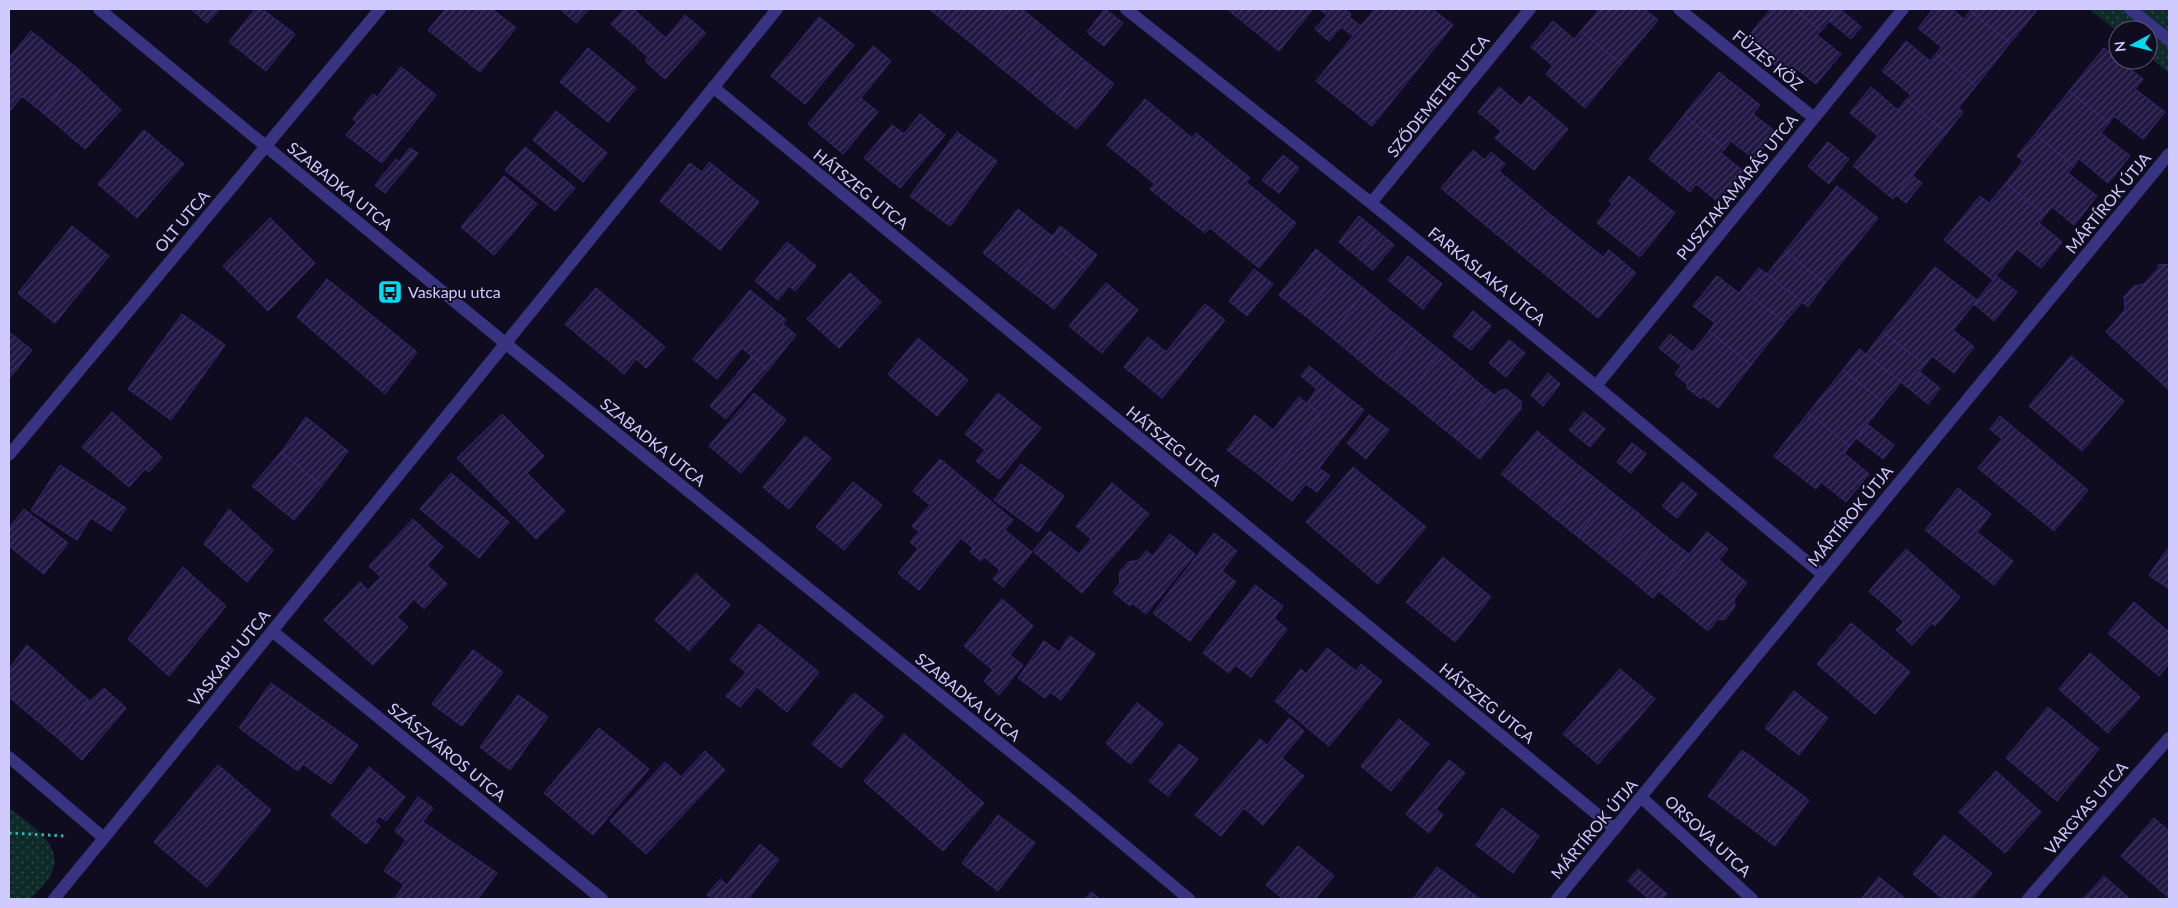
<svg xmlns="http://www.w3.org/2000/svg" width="2178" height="908" viewBox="0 0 2178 908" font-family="Lato,sans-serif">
	<defs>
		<pattern id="grass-dots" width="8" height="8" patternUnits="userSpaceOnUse" patternTransform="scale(1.25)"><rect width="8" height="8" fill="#0e2a29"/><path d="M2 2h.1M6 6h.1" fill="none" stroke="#304849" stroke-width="1.8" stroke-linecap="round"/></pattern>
		<pattern id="building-hatch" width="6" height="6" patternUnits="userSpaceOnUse" patternTransform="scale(1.25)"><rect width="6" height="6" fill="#201742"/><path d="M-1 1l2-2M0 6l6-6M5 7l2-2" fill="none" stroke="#3f375e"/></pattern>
	</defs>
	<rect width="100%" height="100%" fill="#0f0c20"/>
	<path fill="url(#grass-dots)" d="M2089 9H2169V73L2148 56V30H2118V32Z
		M9 808C30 825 69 846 49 878 44 885 37 892 31 899H9Z"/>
	<path fill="url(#building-hatch)" stroke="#36286f" d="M191 9H220L207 23Z
		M255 9H262L295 34 266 71 229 42Z
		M446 9H492L516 28 480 72 428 30Z
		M560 9H589L576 23Z
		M625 9H633L666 38 685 15 706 33 665 79 645 61 648 57 611 24Z
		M929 9H965L951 27Z
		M965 9H1007L976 47 951 27Z
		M1007 9H1022L1038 22 1001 68 976 47Z
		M1105 9 1123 23 1104 46 1087 32Z
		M1227 9H1313L1279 51Z
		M1319 9H1344L1351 14 1349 17 1361 26 1375 9H1432L1453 25 1372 126 1316 81 1353 36 1341 27 1329 41 1315 29 1327 15Z
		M1595 9H1644L1658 20 1621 64 1581 31 1598 11Z
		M1771 9H1795L1821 31 1817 35 1841 54 1816 84 1793 66 1786 74 1745 40Z
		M1795 9H1840L1821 31Z
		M1840 9 1861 27 1851 39 1829 21Z
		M1933 9H1952L1964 19 1970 11 2010 43 1976 86 1936 54 1941 47 1918 28Z
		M1972 9H2038L2010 43 1970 11Z
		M819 17 854 45 805 104 771 76Z
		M1553 21 1574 39 1581 31 1621 64 1585 108 1546 74 1553 66 1531 47Z
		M1038 22 1063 43 1026 88 1001 68Z
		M31 31 78 69 43 113 22 96 9 112V58Z
		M1906 41 1930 61 1936 54 1976 86 1958 108 1963 112 1947 133 1906 100 1911 95 1882 71Z
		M1063 43 1088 63 1051 109 1026 88Z
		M873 46 891 61 861 98 878 112 843 154 808 124Z
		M588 48 636 88 608 122 560 82Z
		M2104 48 2143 79 2135 89 2165 112 2143 139 2114 116 2109 123 2069 91Z
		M1088 63 1114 84 1077 129 1051 109Z
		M401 67 436 95 382 163 346 135 357 122 353 119 373 94 377 97Z
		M78 69 121 110 85 149 43 113Z
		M1719 72 1760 105 1753 114 1776 132 1754 159 1731 141 1725 149 1684 115Z
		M1499 87 1521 106 1529 96 1568 129 1534 170 1495 138 1501 131 1478 112Z
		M1871 87 1898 110 1906 100 1947 133 1893 199 1853 166 1878 136 1850 113Z
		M2069 91 2109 123 2101 133 2130 156 2108 183 2079 159 2074 166 2035 134Z
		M1145 99 1192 138 1196 133 1250 178 1246 182 1296 223 1259 268 1210 228 1205 233 1150 189 1155 184 1107 145Z
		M556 111 607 153 583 182 533 140Z
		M920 114 945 135 900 188 864 158 892 125 904 134Z
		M1684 115 1725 149 1721 153 1743 171 1718 202 1696 184 1690 192 1649 159Z
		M144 130 184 164 137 218 98 184Z
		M957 132 997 161 950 226 910 196Z
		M2035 134 2074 166 2068 173 2097 196 2074 225 2052 207 2045 215 2006 183 2023 161 2017 156Z
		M1828 142 1849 159 1829 184 1808 166Z
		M525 147 575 188 555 211 505 170Z
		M410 148 418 153 385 193 375 185 396 159 399 162Z
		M1473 150 1485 160 1491 152 1505 164 1499 171 1551 215 1519 253 1441 188Z
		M1283 155 1299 168 1279 193 1262 180Z
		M709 162 759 202 720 250 660 201 690 163 702 172Z
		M1912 175 1922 183 1906 203 1896 195Z
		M504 176 537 204 494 255 461 227Z
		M1629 176 1675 213 1640 257 1597 223 1612 204 1609 201Z
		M2006 183 2045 215 2039 223 2062 242 2041 268 2017 249 1993 280 1944 240 1980 196 1989 203Z
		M1837 186 1878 218 1825 283 1785 251Z
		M1018 209 1052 236 1017 280 983 253Z
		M1551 215 1603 257 1609 250 1636 273 1598 318 1519 253Z
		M1359 216 1376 230 1356 256 1339 242Z
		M270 218 315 263 268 311 223 266Z
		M72 226 109 256 55 323 18 293Z
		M1060 226 1074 237 1063 251 1086 269 1054 309 1017 280Z
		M1376 230 1394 245 1373 270 1356 256Z
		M1074 237 1097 255 1086 269 1063 251Z
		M787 242 816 266 795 291 789 286 778 300 755 281Z
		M1316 249 1341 270 1304 315 1279 295Z
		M1785 251 1825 283 1808 307 1767 274Z
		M1408 256 1442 284 1423 309 1388 280Z
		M2169 264V390L2106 332 2125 310 2124 297 2134 286 2144 284 2158 269V265Z
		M1935 267 1977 300 1953 330 1974 347 1954 373 1932 356 1925 365 1883 332Z
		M1759 268 1802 302 1785 322 1742 289Z
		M1254 269 1273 284 1247 316 1229 301Z
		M1341 270 1366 290 1330 336 1304 315Z
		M850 273 881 302 839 348 807 319Z
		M1717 276 1739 293 1742 289 1785 322 1751 365 1709 331 1715 323 1693 306Z
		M1996 276 2017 292 1994 321 1974 304Z
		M327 279 417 352 385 394 297 317Z
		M1106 283 1138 310 1102 353 1069 326Z
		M596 288 665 347 646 368 636 359 624 374 565 324Z
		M750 290 786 320 783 324 796 335 768 370 742 348 717 379 693 359Z
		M1366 290 1391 311 1354 356 1330 336Z
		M1205 304 1225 320 1162 398 1124 367 1148 337 1166 352Z
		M1391 311 1416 331 1379 377 1354 356Z
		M1473 311 1491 326 1471 350 1453 336Z
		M182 314 225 345 171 420 128 389Z
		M1416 331 1442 352 1405 397 1379 377Z
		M1709 331 1751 365 1718 408 1703 396 1701 399 1686 387 1688 385 1675 374Z
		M9 332 32 350 9 379Z
		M1883 332 1925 365 1907 387 1866 354Z
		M1670 334 1692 352 1681 366 1659 348Z
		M918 338 968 380 937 416 888 374Z
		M1509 340 1525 353 1506 377 1489 363Z
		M1859 349 1901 382 1884 403 1843 370Z
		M1442 352 1467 373 1430 418 1405 397Z
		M752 356 768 370 726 419 710 406Z
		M2071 356 2124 401 2082 451 2029 406Z
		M1309 366 1339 390 1320 414 1307 403 1317 389 1301 376Z
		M1843 370 1884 403 1850 446 1808 413Z
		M1920 372 1940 388 1928 404 1907 387Z
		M1467 373 1491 393 1455 438 1430 418Z
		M1548 373 1560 384 1543 406 1531 395Z
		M1506 389 1521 401V409L1480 459 1455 438 1491 393 1495 395 1499 391Z
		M1339 390 1364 410 1319 468 1330 476 1317 492 1306 484 1292 501 1267 481Z
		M754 393 786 420 741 473 709 446Z
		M998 393 1041 428 999 479 976 461 985 450 965 434Z
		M1299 397 1320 414 1267 481 1227 450 1255 415 1273 430Z
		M112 412 162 457 149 472 145 469 129 487 82 447Z
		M1584 412 1605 429 1590 447 1569 430Z
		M1808 413 1850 446 1844 453 1869 474 1846 502 1821 482 1816 489 1774 456Z
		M502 414 544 456 527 473 565 511 536 539 457 458Z
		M1369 415 1389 430 1366 459 1347 443Z
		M2000 416 2088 490 2054 531 1978 468 2002 439 1990 429Z
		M306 417 348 451 322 486 281 452Z
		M1867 424 1894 445 1883 459 1856 438Z
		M1537 431 1562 452 1527 495 1501 474Z
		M805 436 831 458 789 509 763 487Z
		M1632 443 1646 454 1631 473 1617 462Z
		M281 452 322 486 294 520 252 486Z
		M1562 452 1587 472 1552 516 1527 495Z
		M940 459 1013 520 1005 530 1032 552 1003 587 993 579 1000 570 984 557 981 561 970 552 973 548 961 538 919 590 898 573 918 549 910 542 919 532 912 526 930 505 913 491Z
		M1021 464 1064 496 1038 532 994 500Z
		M60 465 126 508 111 531 91 518 77 540 31 510Z
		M1353 467 1426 527 1378 584 1306 522Z
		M1587 472 1613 493 1577 536 1552 516Z
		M451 473 509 522 479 558 420 509Z
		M853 482 882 505 844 550 816 527Z
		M1682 482 1697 494 1677 518 1662 506Z
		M1112 483 1149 514 1082 593 1033 551 1050 531 1079 554 1091 539 1076 526Z
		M1958 488 1991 514 1977 532 2013 561 1994 585 1925 530Z
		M1613 493 1638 513 1603 557 1577 536Z
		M24 509 68 543 44 574 9 546V528Z
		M229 509 273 550 247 582 204 544Z
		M1638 513 1663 534 1628 577 1603 557Z
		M413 519 443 547 427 565 447 584 424 609 414 599 397 617 408 627 373 665 324 620 360 582 368 590 381 577 369 566Z
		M1707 532 1728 549 1719 560 1747 583 1734 599 1735 606 1725 620 1718 619 1708 631 1659 591Z
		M1214 533 1237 551 1222 571 1236 582 1190 641 1153 613Z
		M1170 534 1195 554 1146 614 1132 603 1130 606 1113 592 1120 583 1119 573 1128 562 1139 560 1146 551 1153 556Z
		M1663 534 1689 554 1653 598 1628 577Z
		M2169 547V589L2149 575Z
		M1906 549 1960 597 1935 626 1932 623 1912 645 1896 630 1904 622 1869 591Z
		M1443 557 1491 597 1455 642 1406 602Z
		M183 567 226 606 169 676 128 639Z
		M696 574 730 605 689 651 655 620Z
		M1255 585 1283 606 1274 618 1287 629 1251 677 1235 665 1229 673 1203 653Z
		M1002 599 1033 626 1010 655 1023 665 999 695 984 681 993 670 964 646Z
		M2134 602 2169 632V664L2159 676 2108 633Z
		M1851 623 1910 672 1875 714 1817 664Z
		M759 624 819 672 787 712 757 687 740 707 726 696 746 672 730 660Z
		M1070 636 1095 654 1061 700 1050 692 1045 698 1018 678 1044 641 1059 652Z
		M27 645 90 701 60 740 9 697V669Z
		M1327 648 1356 671 1361 664 1382 681 1329 746 1275 701 1301 669 1306 674Z
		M473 650 503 672 462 726 432 704Z
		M2090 653 2140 697 2108 733 2059 689Z
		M1620 669 1655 699 1598 764 1563 734Z
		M271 683 358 745 331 784 303 764 298 771 239 728Z
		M104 688 126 708 82 760 60 740 90 701Z
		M1794 691 1828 718 1799 755 1765 728Z
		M854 693 884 717 841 768 812 744Z
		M518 695 548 717 510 770 480 747Z
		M1137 703 1150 713 1118 754 1106 743Z
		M2048 707 2099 749 2057 801 2006 758Z
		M1150 713 1163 724 1131 764 1118 754Z
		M1289 718 1304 731 1282 758 1304 776 1263 825 1244 808 1221 836 1195 815 1260 739 1267 745Z
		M1399 719 1429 744 1391 791 1361 766Z
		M599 728 649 769 593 835 544 793Z
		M904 734 984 803 943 851 864 781Z
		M1179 744 1198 759 1168 796 1149 781Z
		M1742 750 1809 800 1775 846 1708 796Z
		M705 751 725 770 646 854 610 821 665 762 681 777Z
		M1449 760 1465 773 1436 809 1443 815 1429 833 1406 814Z
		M218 765 271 810 207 887 154 842Z
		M369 767 405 797 386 821 379 816 375 822 380 826 366 844 331 815Z
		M1996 771 2041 812 2005 853 1959 812Z
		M418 797 433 808 423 822 497 873 478 899H394L404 885 384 871 406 840 395 831Z
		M1502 808 1539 836 1513 873 1476 845Z
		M998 815 1035 843 998 891 962 863Z
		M2154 818 2169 831V898L2121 856Z
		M1944 835 1992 873 1971 899H1943L1913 874Z
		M760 844 779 860 748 899H712L707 895 720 879 727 885Z
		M1298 846 1334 876 1315 899H1283L1266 885Z
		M1437 867 1480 899H1413Z
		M1638 869 1667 894 1662 899H1649L1628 881Z
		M2104 876 2130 899H2083Z
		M1879 877 1906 899H1861Z
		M1091 892 1100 899H1085Z"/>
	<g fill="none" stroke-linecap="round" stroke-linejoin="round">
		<path stroke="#28b6af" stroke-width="3" stroke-dasharray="2.5 4" stroke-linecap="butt" d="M9 833 65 836"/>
		<path stroke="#383481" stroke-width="12" d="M99 9 505 343 1068 798 1189 899
			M1126 9 1371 203 1596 386 1823 575
			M1679 9 1814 118
			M2130 9 2169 40
			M713 87 1615 829
			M1371 203 1530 9
			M1596 386 1903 9
			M9 455 380 9
			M272 631 602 899
			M9 757 104 838 54 899
			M1641 797 1752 899
			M104 838 777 9
			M1557 899 2169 154
			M2028 899 2169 738"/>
	</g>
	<defs>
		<symbol id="bus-square" viewBox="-11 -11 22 22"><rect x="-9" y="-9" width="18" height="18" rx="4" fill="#00daf5" stroke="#0f0c20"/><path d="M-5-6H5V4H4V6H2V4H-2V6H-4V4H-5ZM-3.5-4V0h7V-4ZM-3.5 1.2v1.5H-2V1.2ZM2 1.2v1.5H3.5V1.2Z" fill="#111"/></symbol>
	</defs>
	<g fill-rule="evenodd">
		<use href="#bus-square" x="376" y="278" width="28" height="28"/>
	</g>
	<g text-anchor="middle" stroke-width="4" stroke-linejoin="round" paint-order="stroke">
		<g font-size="16" fill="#d1caff" stroke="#0f0c20">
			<text transform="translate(1768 60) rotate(39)" y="6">FÜZES KÖZ</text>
			<text transform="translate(1438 96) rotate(-51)" y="6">SZŐDEMETER UTCA</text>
			<text transform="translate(340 186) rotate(39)" y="6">SZABADKA UTCA</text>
			<text transform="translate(1737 187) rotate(-51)" y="6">PUSZTAKAMARÁS UTCA</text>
			<text transform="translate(861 189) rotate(39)" y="6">HÁTSZEG UTCA</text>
			<text transform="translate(2108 203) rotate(-51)" y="6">MÁRTÍROK ÚTJA</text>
			<text transform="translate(182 221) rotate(-50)" y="6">OLT UTCA</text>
			<text transform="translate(1487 276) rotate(39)" y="6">FARKASLAKA UTCA</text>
			<text transform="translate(653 442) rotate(39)" y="6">SZABADKA UTCA</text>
			<text transform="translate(1174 446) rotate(39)" y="6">HÁTSZEG UTCA</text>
			<text transform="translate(1850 516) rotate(-51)" y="6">MÁRTÍROK ÚTJA</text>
			<text transform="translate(229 658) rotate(-51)" y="6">VASKAPU UTCA</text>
			<text transform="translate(968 697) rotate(39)" y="6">SZABADKA UTCA</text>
			<text transform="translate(1487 703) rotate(39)" y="6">HÁTSZEG UTCA</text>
			<text transform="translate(447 752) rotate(39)" y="6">SZÁSZVÁROS UTCA</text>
			<text transform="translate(2086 808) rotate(-49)" y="6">VARGYAS UTCA</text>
			<text transform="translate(1594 829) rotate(-50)" y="6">MÁRTÍROK ÚTJA</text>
			<text transform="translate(1708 836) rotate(43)" y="6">ORSOVA UTCA</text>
		</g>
		<g font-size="16" fill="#d1caff" stroke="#0f0c20" text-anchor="start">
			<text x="408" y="298">Vaskapu utca</text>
		</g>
	</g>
	<rect width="2178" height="908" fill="none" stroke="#d1caff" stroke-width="20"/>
	<g transform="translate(2133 45) rotate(263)"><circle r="24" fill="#0f0c20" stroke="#5d5879"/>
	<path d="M0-4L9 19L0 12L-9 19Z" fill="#00daf5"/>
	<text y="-8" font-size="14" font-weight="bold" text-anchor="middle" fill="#d1caff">N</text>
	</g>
</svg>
